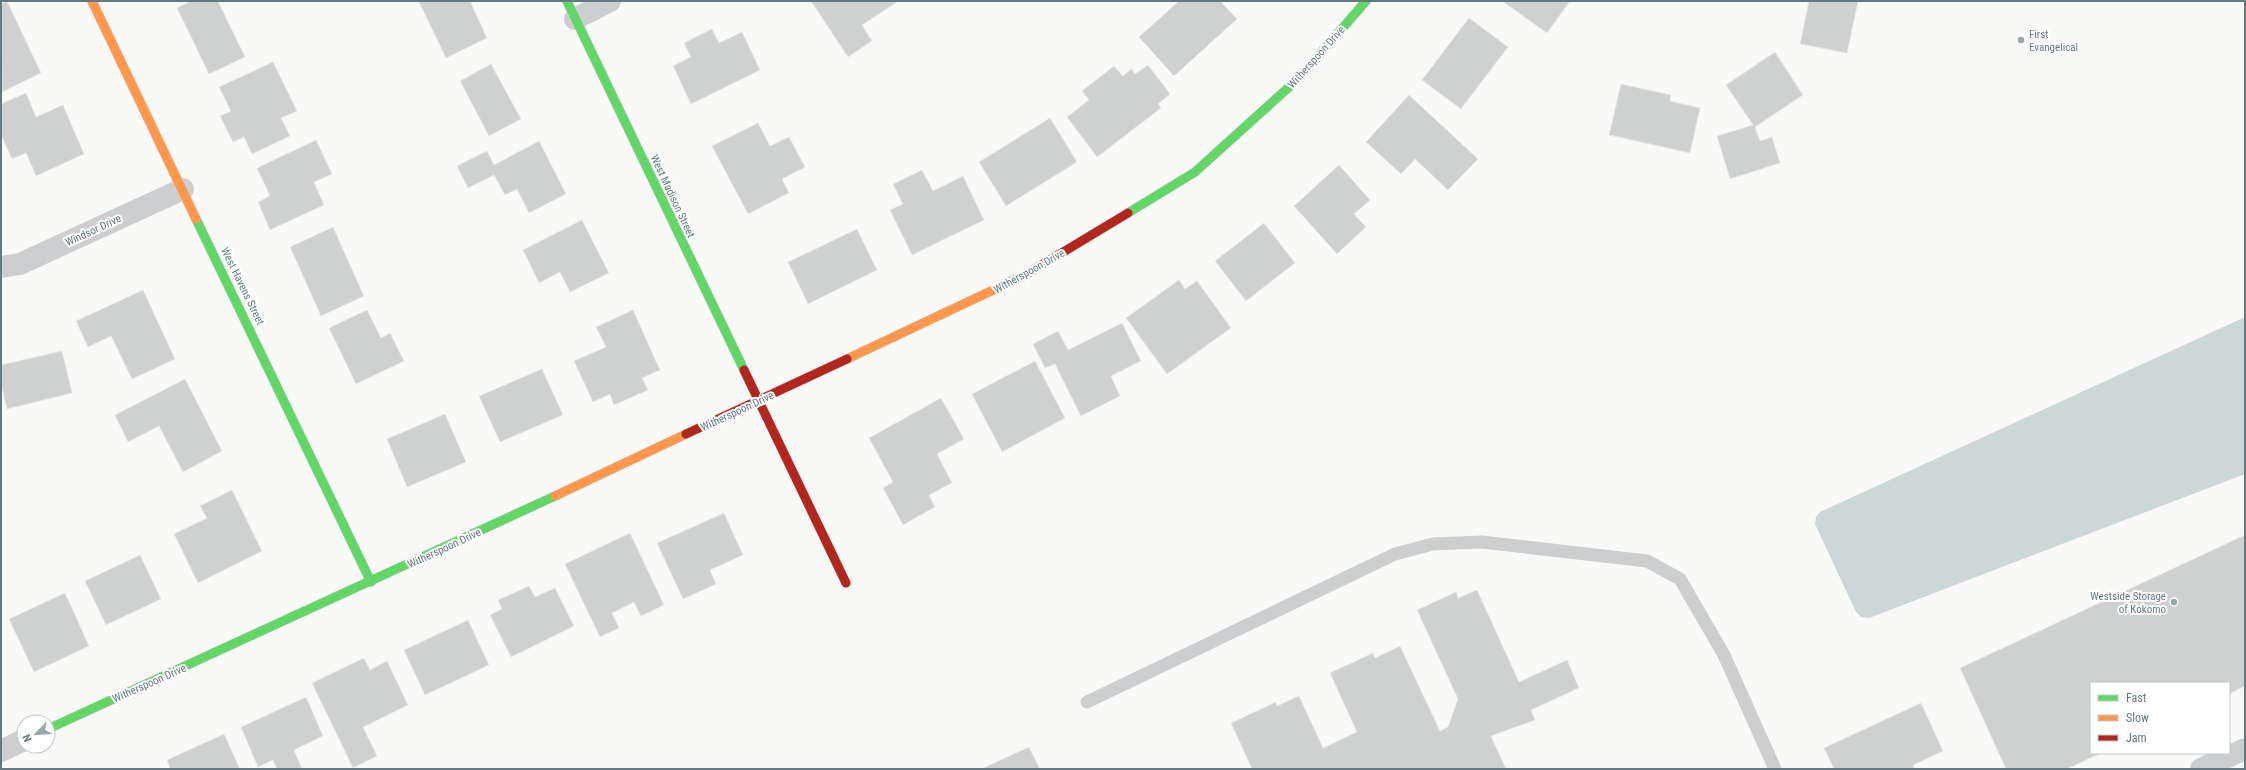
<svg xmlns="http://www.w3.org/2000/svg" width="2246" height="770" viewBox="0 0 2246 770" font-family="'Roboto Condensed',sans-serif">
	<rect width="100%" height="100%" fill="#f9f9f8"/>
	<path fill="#ccd7d8" d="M2245 317V474L1869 618 1861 617 1856 612 1815 524 1816 517 1820 512Z"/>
	<path fill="#cfd1d1" stroke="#e8e8e8" d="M7 1 41 73 2 92 1 4Z
		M191 1H218L245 57 209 74 177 8Z
		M421 1H470L487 38 446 58 419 2Z
		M811 1H896L897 2 862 25 872 41 848 57Z
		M1179 1H1220L1237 19 1174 76 1139 37Z
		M1502 1H1570L1547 33Z
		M1809 1H1858L1847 53 1800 44Z
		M1469 18 1508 47 1461 109 1422 80Z
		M712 29 719 43 742 32 760 70 691 104 673 66 691 57 684 43Z
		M1775 52 1803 95 1755 127 1760 141 1772 137 1780 163 1730 179 1717 136 1753 125 1726 85Z
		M273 62 297 111 281 118 290 136 252 154 244 137 233 142 220 116 231 111 219 87Z
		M491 64 521 119 489 136 460 81Z
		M1148 65 1170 94 1158 104 1161 108 1097 157 1067 117 1089 100 1082 91 1114 66 1123 76 1132 69 1135 74Z
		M1621 84 1671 95 1670 101 1700 108 1690 153 1609 135Z
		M26 93 36 117 63 105 84 154 36 176 26 153 12 159 1 135V104Z
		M1409 95 1478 159 1448 190 1415 159 1401 174 1366 142Z
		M1050 118 1077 162 1006 206 979 162Z
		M758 123 770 146 789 137 805 167 782 179 789 193 748 214 712 146Z
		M316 140 332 174 314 182 324 205 270 230 258 202 270 196 257 168Z
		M539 141 566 194 529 213 517 189 505 195 494 175 468 188 457 166 487 151 494 165Z
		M1339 165 1370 200 1354 214 1366 227 1337 254 1294 206Z
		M922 170 933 191 963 176 984 220 912 255 890 210 903 204 893 184Z
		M582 220 609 273 570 292 560 272 539 283 523 250Z
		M1264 223 1295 263 1246 301 1215 261Z
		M333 227 364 296 321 316 290 247Z
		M857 229 877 270 808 304 788 262Z
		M1179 280 1185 289 1197 281 1231 328 1167 374 1126 318Z
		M143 290 175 359 132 379 111 336 88 347 76 321Z
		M367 310 381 338 390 333 404 361 356 384 329 328Z
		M633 310 660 370 642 378 648 390 614 405 610 394 593 402 574 361 606 347 596 327Z
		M1122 323 1141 361 1111 376 1120 396 1081 416 1055 364 1045 368 1033 344 1058 331 1068 350Z
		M62 351 72 393 7 409 1 383V365Z
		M1035 361 1065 418 1002 452 972 394Z
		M542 369 563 415 500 442 479 396Z
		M185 379 222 451 183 472 159 426 128 442 115 415Z
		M941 398 964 439 937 454 952 483 929 495 935 507 903 525 883 488 893 482 869 438Z
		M445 414 466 462 407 487 387 439Z
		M232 490 262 551 198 583 174 534 207 518 200 506Z
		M724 513 743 555 710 570 716 584 683 599 657 543Z
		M630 533 664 605 641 616 634 602 612 613 619 628 600 637 565 564Z
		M2245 535V686L2229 694V683H2091V753H2101L2067 769H2006L1960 668Z
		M140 555 161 599 106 625 85 581Z
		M529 586 535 597 555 588 574 626 511 657 490 615 502 609 498 600Z
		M1477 590 1519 682 1567 660 1579 688 1531 710 1535 720 1491 736 1506 769H1252L1231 723 1276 702 1277 706 1299 696 1323 748 1357 732 1330 673 1373 653 1375 658 1400 646 1440 731 1448 727 1458 699 1417 610 1456 592 1458 598Z
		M65 593 89 646 34 672 9 619Z
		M468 620 489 665 425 695 404 650Z
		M364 658 370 670 387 661 408 705 363 727 377 756 353 768 312 683Z
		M306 697 323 736 294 750 302 769H277L273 760 258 767 241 727Z
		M1921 703 1943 751 1913 765 1915 769H1834L1824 748Z
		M224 734 240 769H170L167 760Z
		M1029 747 1040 769H981Z"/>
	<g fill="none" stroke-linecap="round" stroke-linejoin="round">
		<defs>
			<path id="fast" d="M567 1 744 370
				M1128 213 1195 172 1299 78 1366 1
				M196 219 371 582
				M48 729 555 496"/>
			<path id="slow" d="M92 1 196 219
				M847 359 1025 275
				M555 496 686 434"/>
			<path id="jam" d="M1025 275 1128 213
				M744 370 846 583
				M686 434 847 359"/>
		</defs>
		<use href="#fast" stroke="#d5d7d7" stroke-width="10"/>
		<use href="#slow" stroke="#d5d7d7" stroke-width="10"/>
		<use href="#jam" stroke="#d5d7d7" stroke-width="10"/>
		<path stroke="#cdcecf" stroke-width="13" d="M1087 702 1395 554 1433 544 1482 542 1647 561 1680 579 1724 655 1775 769"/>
		<path stroke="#cdcecf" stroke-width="22" d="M575 19 610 1
			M1 267 20 264 183 189
			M1 751 24 740
			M2201 769 2245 749"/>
		<use href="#fast" stroke="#63d668" stroke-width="9"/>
		<use href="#slow" stroke="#ff974d" stroke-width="9"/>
		<use href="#jam" stroke="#b3261e" stroke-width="9"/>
	</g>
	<g fill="#98a6ac" stroke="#fff" stroke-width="1.5">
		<circle cx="2021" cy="40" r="4"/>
		<circle cx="2174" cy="602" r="4"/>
	</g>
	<g text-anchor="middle" stroke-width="4" stroke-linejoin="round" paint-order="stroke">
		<g font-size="11" fill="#637a83" stroke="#fff" text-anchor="start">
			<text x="2029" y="38">First<tspan x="2029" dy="13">Evangelical</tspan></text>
			<text x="2166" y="600" text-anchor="end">Westside Storage<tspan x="2166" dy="13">of Kokomo</tspan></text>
		</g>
		<g font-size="11" fill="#637a83" stroke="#fff">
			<text transform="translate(1316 57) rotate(-48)" y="4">Witherspoon Drive</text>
			<text transform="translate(673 196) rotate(65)" y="4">West Madison Street</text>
			<text transform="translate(93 230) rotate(-25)" y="4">Windsor Drive</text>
			<text transform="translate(1029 271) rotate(-29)" y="4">Witherspoon Drive</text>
			<text transform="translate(243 286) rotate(64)" y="4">West Havens Street</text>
			<text transform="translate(737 411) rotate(-25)" y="4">Witherspoon Drive</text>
			<text transform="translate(444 548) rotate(-25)" y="4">Witherspoon Drive</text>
			<text transform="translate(149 683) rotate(-24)" y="4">Witherspoon Drive</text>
		</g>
	</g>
	<rect width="2246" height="770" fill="none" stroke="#637a83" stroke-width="4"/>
	<rect x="2090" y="682" width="140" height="72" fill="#ffffff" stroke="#c1cacd"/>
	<rect x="2098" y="695" width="20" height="6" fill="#63d668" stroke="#c1cacd"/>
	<text x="2126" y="702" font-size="12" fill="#637a83">Fast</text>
	<rect x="2098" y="715" width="20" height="6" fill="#ff974d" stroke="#c1cacd"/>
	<text x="2126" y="722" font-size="12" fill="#637a83">Slow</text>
	<rect x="2098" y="735" width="20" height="6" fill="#b3261e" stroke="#c1cacd"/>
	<text x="2126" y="742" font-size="12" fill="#637a83">Jam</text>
	<g transform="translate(36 734) rotate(245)"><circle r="19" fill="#ffffff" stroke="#c1cacd"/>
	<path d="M0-3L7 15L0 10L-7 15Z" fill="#98a6ac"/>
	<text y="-6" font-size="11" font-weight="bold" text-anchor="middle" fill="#637a83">N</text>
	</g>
</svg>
